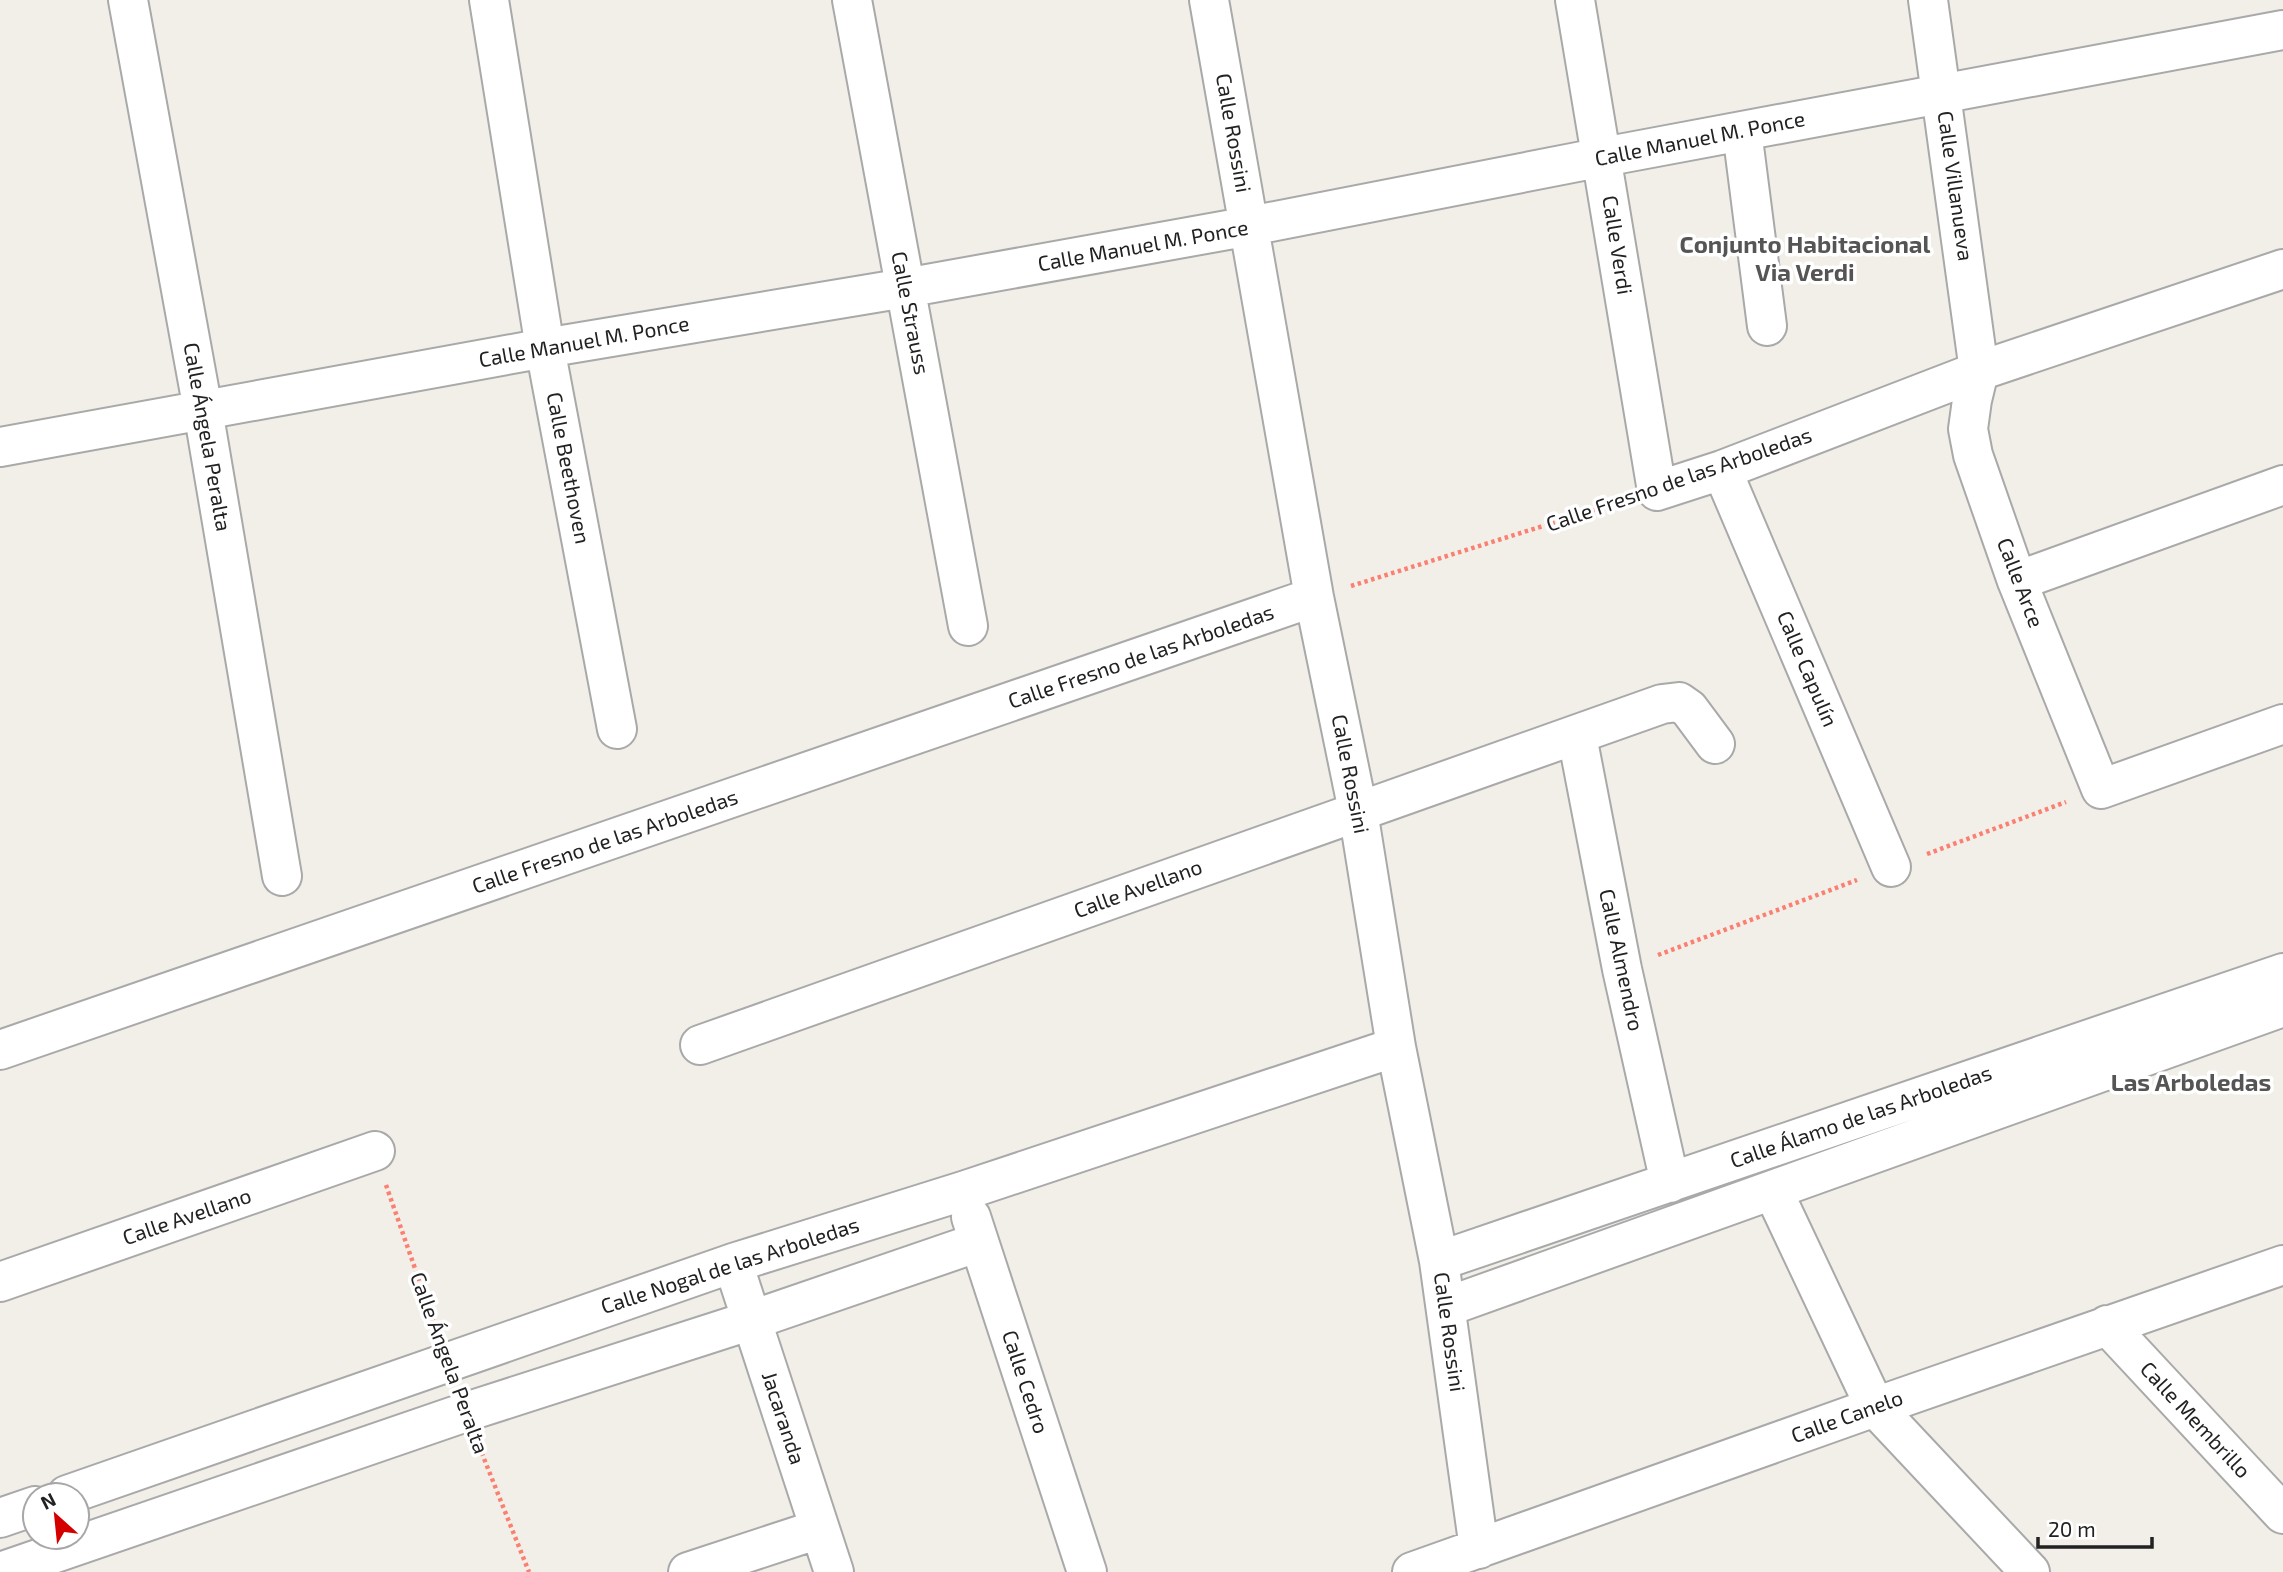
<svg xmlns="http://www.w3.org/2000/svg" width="2283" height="1572" viewBox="0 0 2283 1572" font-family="'Exo 2',sans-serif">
	<rect width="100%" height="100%" fill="#f2efe9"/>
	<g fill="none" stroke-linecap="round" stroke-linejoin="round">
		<defs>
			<path id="minor" d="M128 0 203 410 282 876
				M489 0 545 348 617 729
				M852 0 968 626
				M1209 0 1314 597 1358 811 1396 1047 1439 1261 1479 1549
				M1575 0 1657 491 1722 470 1979 371 2283 269
				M1928 0 1979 371 1972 400 1968 429 1973 455 2017 581 2101 789 2283 724
				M1742 131 1767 326
				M0 447 545 348 905 288 1250 226 1603 157 2283 30
				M1722 470 1891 867
				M2017 581 2283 485
				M1577 736 1622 969 1670 1183
				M700 1045 1662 704 1679 702 1689 709 1715 744
				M0 1050 1314 597
				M1773 1191 1875 1407 2030 1572
				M971 1217 1087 1572
				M1439 1261 2283 973
				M733 1263 834 1572
				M0 1282 375 1151
				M1446 1307 2283 1007
				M2107 1325 2283 1514
				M67 1495 733 1263 963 1191 1396 1047
				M0 1518 35 1506
				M0 1572 466 1412 752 1320 979 1242
				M688 1572 819 1529
				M1412 1572 1875 1407 2283 1265"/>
		</defs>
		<use href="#minor" stroke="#a9a9a9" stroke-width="42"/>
		<path stroke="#fa8072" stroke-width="4.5" stroke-dasharray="3.5 3.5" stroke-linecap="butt" d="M1351 586 1623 501
			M1927 854 2066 802
			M1658 955 1857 880
			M386 1185 435 1326
			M479 1446 529 1572"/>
		<use href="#minor" stroke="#fff" stroke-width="38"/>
	</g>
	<g text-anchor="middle" stroke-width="7" stroke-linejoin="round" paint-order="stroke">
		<g font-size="21" fill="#222" stroke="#fff">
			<text transform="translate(1233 133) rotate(80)" y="7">Calle Rossini</text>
			<text transform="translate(1700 139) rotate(-11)" y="7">Calle Manuel M. Ponce</text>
			<text transform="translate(1955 186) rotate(82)" y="7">Calle Villanueva</text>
			<text transform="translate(1617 245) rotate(81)" y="7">Calle Verdi</text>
			<text transform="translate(1143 246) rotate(-10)" y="7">Calle Manuel M. Ponce</text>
			<text transform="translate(910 313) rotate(79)" y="7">Calle Strauss</text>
			<text transform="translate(584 342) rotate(-10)" y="7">Calle Manuel M. Ponce</text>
			<text transform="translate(207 437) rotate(80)" y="7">Calle Ángela Peralta</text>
			<text transform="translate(568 468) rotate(79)" y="7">Calle Beethoven</text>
			<text transform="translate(1679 480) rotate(-19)" y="7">Calle Fresno de las Arboledas</text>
			<text transform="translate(2020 583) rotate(69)" y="7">Calle Arce</text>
			<text transform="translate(1141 657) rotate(-19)" y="7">Calle Fresno de las Arboledas</text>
			<text transform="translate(1807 669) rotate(67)" y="7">Calle Capulín</text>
			<text transform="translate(1350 774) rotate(79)" y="7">Calle Rossini</text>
			<text transform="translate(605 842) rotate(-19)" y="7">Calle Fresno de las Arboledas</text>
			<text transform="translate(1138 889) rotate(-20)" y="7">Calle Avellano</text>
			<text transform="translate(1621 960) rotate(78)" y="7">Calle Almendro</text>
			<text transform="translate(1861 1117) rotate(-19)" y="7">Calle Álamo de las Arboledas</text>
			<text transform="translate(187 1217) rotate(-19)" y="7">Calle Avellano</text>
			<text transform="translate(730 1266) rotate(-18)" y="7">Calle Nogal de las Arboledas</text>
			<text transform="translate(1449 1332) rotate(82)" y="7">Calle Rossini</text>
			<text transform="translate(449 1363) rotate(70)" y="7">Calle Ángela Peralta</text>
			<text transform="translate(1025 1382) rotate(72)" y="7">Calle Cedro</text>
			<text transform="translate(1847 1417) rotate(-20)" y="7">Calle Canelo</text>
			<text transform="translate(783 1418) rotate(72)" y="7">Jacaranda</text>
			<text transform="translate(2195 1420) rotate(47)" y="7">Calle Membrillo</text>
		</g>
		<g font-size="24" font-weight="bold" fill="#555" stroke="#fff">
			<text x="1805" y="253">Conjunto Habitacional<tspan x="1805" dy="28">Via Verdi</tspan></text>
			<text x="2191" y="1091">Las Arboledas</text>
		</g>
	</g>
	<g transform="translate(56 1516) rotate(333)"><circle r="33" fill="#ffffff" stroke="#a7a7a7" stroke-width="2"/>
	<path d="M0-5L12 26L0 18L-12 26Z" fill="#d40000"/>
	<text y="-10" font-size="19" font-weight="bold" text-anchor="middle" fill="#222222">N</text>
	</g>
	<path d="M2038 1537v10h114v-10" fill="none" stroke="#222222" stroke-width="3.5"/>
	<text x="2048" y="1537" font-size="21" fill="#222222" stroke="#ffffff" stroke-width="5" paint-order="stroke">20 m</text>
</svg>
